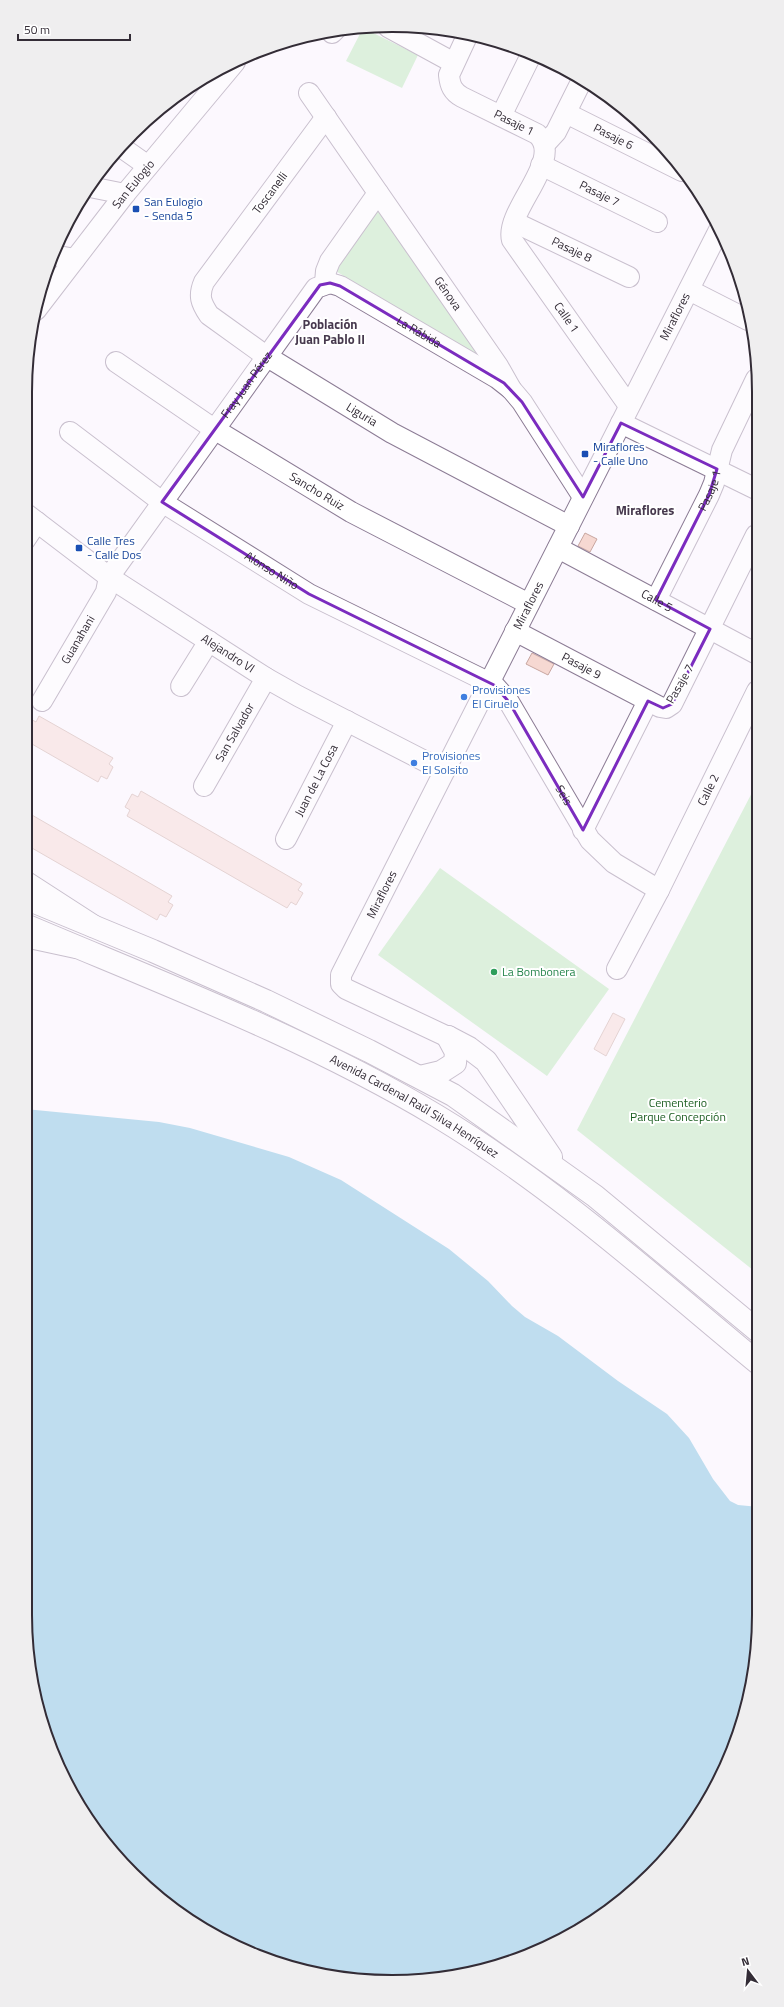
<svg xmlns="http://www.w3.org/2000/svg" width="784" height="2007" viewBox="0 0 784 2007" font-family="'Titillium Web',sans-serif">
	<rect width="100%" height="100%" fill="#fcf8fe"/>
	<path fill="#b8e6b6" d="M363 28 418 55 402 88 346 61Z
		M378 204 485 362 334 270Z
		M757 783 758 1274 577 1130Z
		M440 868 609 989 547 1076 378 955Z"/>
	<path fill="#75bddd" d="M25 1109 159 1122 190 1128 289 1157 341 1180 449 1249 488 1281 512 1306 525 1317 558 1336 618 1381 667 1414 689 1438 713 1479 730 1501 738 1505 759 1507V1615L746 1710 721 1778 683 1838 596 1920 533 1954 464 1975 344 1979 274 1963 209 1933 116 1857 74 1798 45 1733 25 1615Z"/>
	<path fill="#f6d8d2" stroke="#c8a6a0" d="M585 533 597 539 590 552 578 546Z
		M532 653 554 664 548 675 526 664Z
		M25 716 36 722 39 716 113 758 109 764 113 767 107 779 101 776 98 782 25 740Z
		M141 791 302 884 298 890 303 893 296 905 291 902 287 908 127 816 130 810 125 807 132 794 138 797Z
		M25 811 172 896 168 902 173 905 166 917 160 914 157 920 25 844Z
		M613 1013 625 1019 606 1056 594 1049Z"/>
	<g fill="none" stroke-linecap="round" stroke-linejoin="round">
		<defs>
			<g id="minor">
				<path d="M388 27 454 63"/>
				<path d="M332 33 335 30"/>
				<path id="s1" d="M468 34 449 75C450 86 453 92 462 97L537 134C566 158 504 211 512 240L629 406"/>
				<path id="s2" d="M309 93 498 366 511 389 522 402 583 497"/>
				<path id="s3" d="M566 113 682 171"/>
				<path d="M501 116 530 57"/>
				<path id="s4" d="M326 117 204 282C198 296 201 303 209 315L266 356 392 433 569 526"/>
				<path d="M545 144 556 132 582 80"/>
				<path d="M121 147 148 166"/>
				<path id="s5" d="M541 165 657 222"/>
				<path d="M90 187 125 194"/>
				<path id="s6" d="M514 222 629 277"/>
				<path d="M53 255 75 259"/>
				<path d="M325 283 326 271 330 261 378 193"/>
				<path d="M689 290 748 320"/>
				<path id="s7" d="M36 310 125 194 235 62"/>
				<path id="s8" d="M116 362 214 429 351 512 529 604"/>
				<path d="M621 423 756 489"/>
				<path id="s9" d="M70 432 162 502 309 594 494 685 509 702 590 840 614 863 659 890"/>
				<path id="s10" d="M25 513 109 577 266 678 298 696 444 771"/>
				<path d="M25 540 37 522"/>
				<path id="s11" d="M558 548 757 654"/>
				<path id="s12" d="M656 600 709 495 714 483 722 450 756 379"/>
				<path id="s13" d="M515 631 660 707 666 708 672 704 756 535"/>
				<path d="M181 686 209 641"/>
				<path id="s14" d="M42 701 106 592 109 577 316 288 330 283 340 286 497 378 511 389"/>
				<path id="s15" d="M204 786 266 678"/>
				<path d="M583 830 648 701"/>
				<path id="s16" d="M286 839 347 721"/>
				<path id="s17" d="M617 969 659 890 757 691"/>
				<path id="s18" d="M448 1037 346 989 341 984V975L720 228"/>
			</g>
			<g id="major">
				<path d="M25 898 153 951 266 1001 369 1051 453 1095 595 1196 758 1331"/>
				<path id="s19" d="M25 925C164 984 307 1038 437 1116 553 1186 654 1277 758 1363"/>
				<path d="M448 1037 469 1048 486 1061 551 1157"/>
				<path d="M420 1077 441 1072 455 1063 456 1052 448 1037"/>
			</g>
			<path id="highway" d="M25 882 93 926
				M25 936 76 947"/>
		</defs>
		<use href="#minor" stroke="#8c7c95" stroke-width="22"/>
		<use href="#major" stroke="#8c7c95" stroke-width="24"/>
		<use href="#highway" stroke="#8c7c95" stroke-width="24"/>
		<use href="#minor" stroke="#fff" stroke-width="20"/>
		<use href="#major" stroke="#fff" stroke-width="22"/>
		<use href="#highway" stroke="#fff" stroke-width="22"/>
	</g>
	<path d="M0 0H784V2007H0ZM330 283 340 286 504 383 522 402 583 497 621 423 717 469 709 495 656 600 710 629 672 704 663 708 648 701 583 830 509 702 494 685 309 594 162 502 320 285Z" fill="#fcf8fe" fill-opacity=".55" fill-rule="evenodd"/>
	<path fill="none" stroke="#7b2cbf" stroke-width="3" stroke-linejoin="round" d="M330 283 340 286 504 383 522 402 583 497 621 423 717 469 709 495 656 600 710 629 672 704 663 708 648 701 583 830 509 702 494 685 309 594 162 502 320 285Z"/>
	<g fill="#1a4fb4" stroke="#fff" stroke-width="1.5">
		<rect x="132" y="205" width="8" height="8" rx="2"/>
		<rect x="581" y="450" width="8" height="8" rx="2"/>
		<rect x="75" y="544" width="8" height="8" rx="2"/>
	</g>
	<g fill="#3f7fe0" stroke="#fff" stroke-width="1.5">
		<circle cx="464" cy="697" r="4"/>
		<circle cx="414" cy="763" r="4"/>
	</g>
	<circle fill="#2e9e5b" stroke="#fff" stroke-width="1.5" cx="494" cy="972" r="4"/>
	<g text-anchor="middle" stroke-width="4" stroke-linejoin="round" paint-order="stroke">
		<g font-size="12" fill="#332c36" stroke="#fff">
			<text dy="4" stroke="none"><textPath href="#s1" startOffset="130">Pasaje 1</textPath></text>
			<text dy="4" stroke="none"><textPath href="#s3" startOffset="53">Pasaje 6</textPath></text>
			<text dy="4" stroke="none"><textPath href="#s7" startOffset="159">San Eulogio</textPath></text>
			<text transform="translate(270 193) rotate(-53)" y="4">Toscanelli</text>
			<text dy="4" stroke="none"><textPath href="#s5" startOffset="65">Pasaje 7</textPath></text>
			<text dy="4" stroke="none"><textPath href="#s6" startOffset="64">Pasaje 8</textPath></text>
			<text dy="4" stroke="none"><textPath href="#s2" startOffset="244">Génova</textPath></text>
			<text dy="4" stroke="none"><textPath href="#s18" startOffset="867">Miraflores</textPath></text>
			<text dy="4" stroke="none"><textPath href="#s1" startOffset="366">Calle 1</textPath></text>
			<text dy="4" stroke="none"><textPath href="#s14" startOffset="614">La Rábida</textPath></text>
			<text dy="4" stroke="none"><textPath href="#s14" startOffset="378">Fray Juan Pérez</textPath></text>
			<text dy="4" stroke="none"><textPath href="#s4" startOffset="423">Liguria</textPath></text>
			<text dy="4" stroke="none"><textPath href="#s12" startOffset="122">Pasaje 1</textPath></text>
			<text dy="4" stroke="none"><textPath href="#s8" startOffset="239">Sancho Ruiz</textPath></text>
			<text dy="4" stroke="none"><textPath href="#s9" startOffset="245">Alonso Niño</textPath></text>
			<text dy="4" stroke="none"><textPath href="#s11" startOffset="112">Calle 5</textPath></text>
			<text dy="4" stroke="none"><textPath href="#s18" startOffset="543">Miraflores</textPath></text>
			<text dy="4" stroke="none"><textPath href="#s14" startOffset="71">Guanahani</textPath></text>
			<text dy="4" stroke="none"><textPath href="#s10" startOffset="247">Alejandro VI</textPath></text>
			<text dy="4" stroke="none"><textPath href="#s13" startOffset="75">Pasaje 9</textPath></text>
			<text transform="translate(680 684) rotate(-60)" y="4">Pasaje 7</text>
			<text dy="4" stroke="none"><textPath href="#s15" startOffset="62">San Salvador</textPath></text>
			<text dy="4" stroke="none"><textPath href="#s16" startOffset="66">Juan de La Cosa</textPath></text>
			<text dy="4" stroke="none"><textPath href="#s17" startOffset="201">Calle 2</textPath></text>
			<text dy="4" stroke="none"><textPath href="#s9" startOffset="626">Seis</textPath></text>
			<text dy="4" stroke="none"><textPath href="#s18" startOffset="219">Miraflores</textPath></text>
			<text dy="4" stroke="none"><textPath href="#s19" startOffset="430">Avenida Cardenal Raúl Silva Henríquez</textPath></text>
		</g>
		<g font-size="12" fill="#164399" stroke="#fff" text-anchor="start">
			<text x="144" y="206">San Eulogio<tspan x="144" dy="14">- Senda 5</tspan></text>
			<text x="593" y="451">Miraflores<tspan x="593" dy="14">- Calle Uno</tspan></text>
			<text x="87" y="545">Calle Tres<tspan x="87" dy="14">- Calle Dos</tspan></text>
		</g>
		<g font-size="12" fill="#366cbe" stroke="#fff" text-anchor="start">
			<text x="472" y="694">Provisiones<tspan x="472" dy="14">El Ciruelo</tspan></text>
			<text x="422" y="760">Provisiones<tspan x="422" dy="14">El Solsito</tspan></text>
		</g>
		<g font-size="12" fill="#27864d" stroke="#fff" text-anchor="start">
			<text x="502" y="976">La Bombonera</text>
		</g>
		<g font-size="12" fill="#1b5d20" stroke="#fff">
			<text x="678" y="1107">Cementerio<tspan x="678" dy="14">Parque Concepción</tspan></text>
		</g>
		<g font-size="13" font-weight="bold" fill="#47394e" stroke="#fff">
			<text x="330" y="329">Población<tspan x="330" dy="15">Juan Pablo II</tspan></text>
			<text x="645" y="515">Miraflores</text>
		</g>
	</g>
	<path d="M0 0H784V2007H0ZM392 32H392A360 360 0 0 1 752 392V1615A360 360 0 0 1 392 1975H392A360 360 0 0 1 32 1615V392A360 360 0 0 1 392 32Z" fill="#efeeef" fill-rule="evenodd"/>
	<path fill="none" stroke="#332c36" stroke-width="2" d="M392 32H392A360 360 0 0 1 752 392V1615A360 360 0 0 1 392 1975H392A360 360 0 0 1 32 1615V392A360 360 0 0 1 392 32Z"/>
	<g transform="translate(748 1971) rotate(344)" stroke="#ffffff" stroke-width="3" paint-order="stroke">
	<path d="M0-3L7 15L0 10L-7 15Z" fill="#332c36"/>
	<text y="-6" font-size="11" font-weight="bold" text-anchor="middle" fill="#332c36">N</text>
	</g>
	<path d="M18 34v6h112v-6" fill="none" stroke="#332c36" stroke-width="2"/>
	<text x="24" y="34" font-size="12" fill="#332c36" stroke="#ffffff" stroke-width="3" paint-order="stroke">50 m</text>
</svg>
